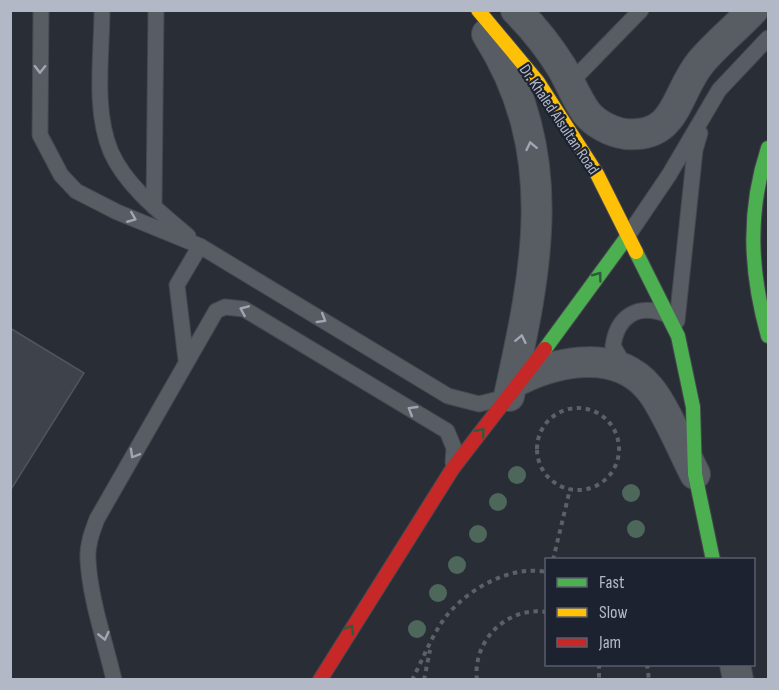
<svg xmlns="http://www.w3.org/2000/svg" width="779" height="690" viewBox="0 0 779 690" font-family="'Sofia Sans Condensed',sans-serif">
	<rect width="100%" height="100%" fill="#292d36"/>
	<path fill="#3e424a" stroke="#51555d" stroke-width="1.5" d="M10 328 84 373 10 491Z"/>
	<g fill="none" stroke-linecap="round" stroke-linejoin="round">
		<defs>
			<path id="lane" d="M41 10 40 135 61 175 76 191 117 212 200 246 448 396 479 404 503 398
				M102 10C102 55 93 110 111 152 126 186 161 213 188 236
				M570 83 641 10
				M154 207 156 10
				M627 237 669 175 719 90 768 38
				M677 321 695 150 700 133
				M186 360 177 285 200 246
				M625 366 613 346C617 317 637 303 665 314
				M114 680C105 641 90 599 88 560 87 545 92 532 97 519L216 311 225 307 244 309 447 431 454 448 453 462"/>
			<path id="street" d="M516 10C533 27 549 47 562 68 570 82 576 98 586 112 594 123 611 132 625 134 678 139 675 93 701 62 716 44 736 28 753 10
				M487 34C562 152 537 269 509 396
				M521 379C561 360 617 350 649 388 664 405 683 451 695 474
				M735 664 738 680"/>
			<path id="fast" d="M768 148C747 212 750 272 768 336
				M636 252 678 336 693 407 695 474 713 560
				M545 349 627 237"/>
			<path id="slow" d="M478 10 538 82 597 174 636 252"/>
			<path id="jam" d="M320 680 453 468 545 349"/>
		</defs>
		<use href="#lane" stroke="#45484f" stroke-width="17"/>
		<use href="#street" stroke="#45484f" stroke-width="32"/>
		<use href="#fast" stroke="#45484f" stroke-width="16"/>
		<use href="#slow" stroke="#45484f" stroke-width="16"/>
		<use href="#jam" stroke="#45484f" stroke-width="16"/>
		<path stroke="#5c6067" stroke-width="4" stroke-dasharray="4.5 4.5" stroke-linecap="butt" d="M537 449a41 41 0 1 1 82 0a41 41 0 1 1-82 0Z
			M553 560 570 489
			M599 664V680
			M647 664 649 680
			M412 680C423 659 433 632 448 614 470 588 511 565 546 572
			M424 680 430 650
			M477 680C472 640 508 606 546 612"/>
		<use href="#lane" stroke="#585c63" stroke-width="15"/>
		<use href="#street" stroke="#585c63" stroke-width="30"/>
		<use href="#fast" stroke="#4caf50" stroke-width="14"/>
		<use href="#slow" stroke="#ffc107" stroke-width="14"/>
		<use href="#jam" stroke="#c62828" stroke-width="14"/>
	</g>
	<g fill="#4d675b">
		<circle cx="517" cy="475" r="9"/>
		<circle cx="631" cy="493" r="9"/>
		<circle cx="498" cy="502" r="9"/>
		<circle cx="636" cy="529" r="9"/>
		<circle cx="478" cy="534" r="9"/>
		<circle cx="457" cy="565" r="9"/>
		<circle cx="438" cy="593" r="9"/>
		<circle cx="417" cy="629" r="9"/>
	</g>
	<defs><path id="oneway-chevron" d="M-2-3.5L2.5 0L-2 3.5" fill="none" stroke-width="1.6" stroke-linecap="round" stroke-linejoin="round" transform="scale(1.5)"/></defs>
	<g stroke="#a1a6b3">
		<use href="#oneway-chevron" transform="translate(40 69) rotate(91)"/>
		<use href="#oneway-chevron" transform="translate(531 146) rotate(-102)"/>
		<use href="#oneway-chevron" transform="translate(132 218) rotate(22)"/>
		<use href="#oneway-chevron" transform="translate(244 310) rotate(-157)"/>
		<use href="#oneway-chevron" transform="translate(322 319) rotate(31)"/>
		<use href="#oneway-chevron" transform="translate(521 339) rotate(-78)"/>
		<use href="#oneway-chevron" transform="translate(412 410) rotate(-149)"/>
		<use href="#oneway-chevron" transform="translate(134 454) rotate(120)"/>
		<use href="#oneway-chevron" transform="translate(104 636) rotate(77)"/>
	</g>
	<g stroke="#305a3d">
		<use href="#oneway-chevron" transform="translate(598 276) rotate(-53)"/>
		<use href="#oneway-chevron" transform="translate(481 432) rotate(-51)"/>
		<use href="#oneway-chevron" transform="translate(350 629) rotate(-58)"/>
	</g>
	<g text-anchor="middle" stroke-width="4.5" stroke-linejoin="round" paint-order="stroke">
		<g font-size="16" fill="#b3b8c7" stroke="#1d2230">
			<text transform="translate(560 119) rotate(56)" y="6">Dr. Khaled Alsultan Road</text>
		</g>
	</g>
	<rect width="779" height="690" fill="none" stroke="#b3b8c7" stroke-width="24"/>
	<rect x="545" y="558" width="210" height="108" fill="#1d2230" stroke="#595e6c" stroke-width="1.5"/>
	<rect x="557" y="578" width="30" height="9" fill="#4caf50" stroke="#595e6c" stroke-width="1.5"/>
	<text x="599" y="588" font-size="18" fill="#b3b8c7">Fast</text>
	<rect x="557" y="608" width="30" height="9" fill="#ffc107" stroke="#595e6c" stroke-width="1.5"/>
	<text x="599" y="618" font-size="18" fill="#b3b8c7">Slow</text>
	<rect x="557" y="638" width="30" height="9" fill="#c62828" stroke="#595e6c" stroke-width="1.5"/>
	<text x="599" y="648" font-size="18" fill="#b3b8c7">Jam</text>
</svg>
